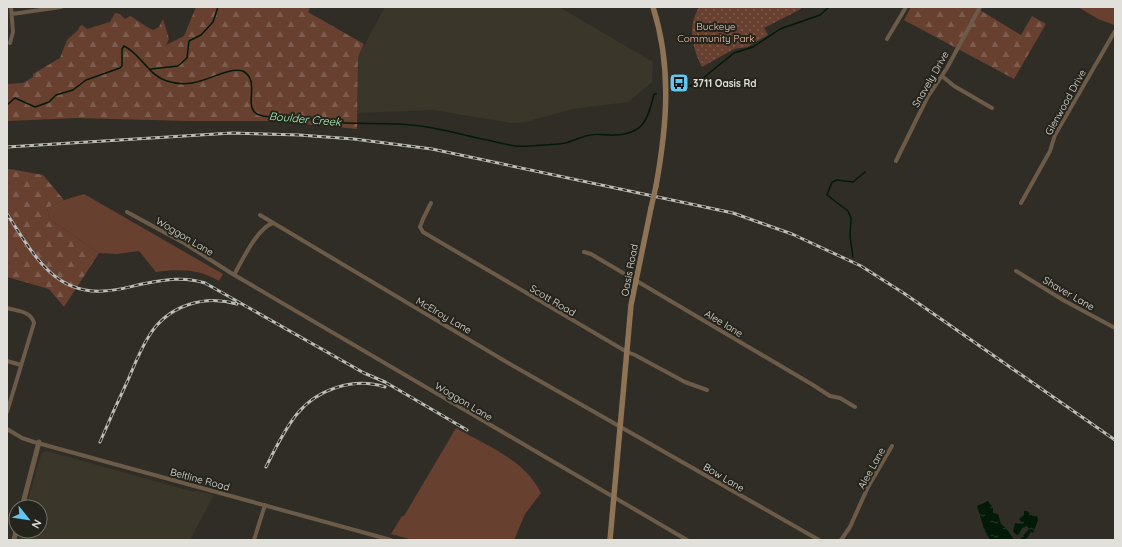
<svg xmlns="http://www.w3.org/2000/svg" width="1122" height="547" viewBox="0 0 1122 547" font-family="Quicksand,sans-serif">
	<defs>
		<pattern id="forest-firs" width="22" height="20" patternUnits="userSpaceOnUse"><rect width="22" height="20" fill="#684030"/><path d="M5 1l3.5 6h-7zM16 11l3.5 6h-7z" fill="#7d5b4d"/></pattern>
		<pattern id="park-dots" width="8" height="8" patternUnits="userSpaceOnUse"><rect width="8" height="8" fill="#684030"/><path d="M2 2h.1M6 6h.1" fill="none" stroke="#7d5b4d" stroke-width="1.8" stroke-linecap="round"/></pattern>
		<pattern id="water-ripples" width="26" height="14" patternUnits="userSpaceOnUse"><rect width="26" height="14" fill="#031a08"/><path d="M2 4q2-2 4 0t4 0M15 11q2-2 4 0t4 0" fill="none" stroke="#273b2b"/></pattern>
	</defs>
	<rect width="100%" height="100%" fill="#2f2d26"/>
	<path fill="#3a362a" d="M385 7H559L653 62 652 82 628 102 573 109 525 122 511 123 433 110 358 113V57Z
		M47 451 194 492 195 490 214 495 190 540H19L21 531H40V507H26L39 461 42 453Z"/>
	<path fill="#684030" d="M1078 7H1115L1114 25 1098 19Z
		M84 194 223 274 219 281C199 269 178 269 156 272L139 251 117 254 99 253 52 221 49 217 47 208 64 200Z
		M456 428C487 446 524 459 541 493L525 514 514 540H413L391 534 402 516H404Z"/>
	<path fill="url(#forest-firs)" d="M196 7H307L310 9 308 12 364 44 358 57 357 129 272 121H189L77 118 7 121V84L23 83 33 77V74L60 58 67 40 78 30 80 26 82 25 87 29 110 22 115 13 120 14 125 19 130 16C138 20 144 26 153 30L159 27 163 19 169 39 166 45 184 36Z
		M911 7H975L1021 35 1032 16 1046 24 1014 79 904 20Z
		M10 169 43 175 64 200 47 208 49 217 52 221 99 253 64 307 49 289 7 277V170Z"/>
	<path fill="url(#park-dots)" d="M699 7H802L801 9 764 28 768 35 747 47 734 49 702 67C692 47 687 28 699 7Z"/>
	<path fill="url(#water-ripples)" d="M988 501 993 508V513L998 514 1001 524 1007 529 1014 540H990L984 529 977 506Z
		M1024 511H1027L1033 516 1037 515 1038 520 1033 533 1031 532 1027 538 1022 540 1020 539 1029 529 1027 526 1022 528 1018 536 1013 532 1015 523 1023 524 1019 519 1024 515Z"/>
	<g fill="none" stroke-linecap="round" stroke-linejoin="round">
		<path stroke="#031a08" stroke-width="1.5" d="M151 69 178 66 187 58 189 41 201 35 213 22 218 7
			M680 90 697 83 734 53 753 47 780 29 820 15 829 7
			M7 105 15 98 35 107 49 102 56 95 73 90 86 80 120 68 122 66V49L124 46C141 54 149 76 167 81 199 92 221 66 243 71 261 81 243 106 257 114 266 119 279 116 290 117 303 118 316 121 329 122 352 124 375 123 398 124 428 125 458 134 487 140 501 143 516 148 529 146 541 145 553 145 565 143 574 141 582 136 591 135 599 133 607 136 615 135 644 134 648 119 654 94H656
			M853 257 850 236 851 218 848 211 827 195 832 182 837 180 853 182 865 172"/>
		<path stroke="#6b5b48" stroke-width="4" d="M12 14 61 7
			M887 39 906 7
			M10 43 13 32 11 7
			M942 76 954 86 992 108
			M896 161 927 98 947 68 980 7
			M431 203 423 219 420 227 423 232 627 352 635 355 685 382 707 390
			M1021 203 1050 151 1055 135 1115 31
			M127 212 184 243 231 273 687 540
			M260 215 510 364 819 540
			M584 252 591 254 813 385 830 396 840 398 855 407
			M1016 271 1063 300 1115 328
			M234 275C242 261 257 228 273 223
			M7 308C17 311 31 311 34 323L7 412
			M7 361 21 365
			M7 429 22 438 34 442 391 540
			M254 540 265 505
			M841 540 850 527 868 487 892 446"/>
		<path stroke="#6b5b48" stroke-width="5" d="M22 507 39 442
			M14 540 16 531"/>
		<path stroke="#8e7355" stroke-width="5.5" d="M653 7C672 67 667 125 656 186
			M610 540 631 305 651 208"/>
		<defs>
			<path id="rail" d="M7 147 232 133 299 135 354 139 432 149 733 213 792 234 861 266 905 294 1115 440
				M7 214C31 250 52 294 103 291 116 291 129 287 142 284 164 280 183 276 205 283L364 373 385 382 467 430
				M100 442C109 421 118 401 128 380 134 366 140 350 149 336 167 306 204 294 237 304
				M266 467C275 449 284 430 297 414 317 389 354 377 385 387"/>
		</defs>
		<use href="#rail" stroke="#bdbcb7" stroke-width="3"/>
		<use href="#rail" stroke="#25241c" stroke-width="1.5" stroke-dasharray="4.5" stroke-linecap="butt"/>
		<path stroke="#8e7355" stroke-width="5.5" d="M651 208 656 186"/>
	</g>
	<defs>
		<symbol id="bus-square" viewBox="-11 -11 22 22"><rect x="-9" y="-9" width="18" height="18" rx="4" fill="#64c5ee" stroke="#25241c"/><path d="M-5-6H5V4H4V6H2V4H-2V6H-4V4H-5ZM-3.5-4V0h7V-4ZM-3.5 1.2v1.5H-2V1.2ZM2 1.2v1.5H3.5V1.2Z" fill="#111"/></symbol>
	</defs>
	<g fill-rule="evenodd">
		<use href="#bus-square" x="668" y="72" width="22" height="22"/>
	</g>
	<g text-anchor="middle" stroke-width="4" stroke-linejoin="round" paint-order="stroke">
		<g font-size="10" fill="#f6c3ae" stroke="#25241c">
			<text x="716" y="30">Buckeye<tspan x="716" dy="12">Community Park</tspan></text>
		</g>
		<g font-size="10" fill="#e1e0db" stroke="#25241c">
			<text transform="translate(930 79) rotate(-60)" y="4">Snavely Drive</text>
			<text transform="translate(1065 102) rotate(-61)" y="4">Glenwood Drive</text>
			<text transform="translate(185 236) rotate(31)" y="4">Woggon Lane</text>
			<text transform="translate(629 270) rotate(-79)" y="4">Oasis Road</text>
			<text transform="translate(1069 293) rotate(30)" y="4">Shaver Lane</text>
			<text transform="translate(553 300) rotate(31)" y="4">Scott Road</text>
			<text transform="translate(444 315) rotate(30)" y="4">McElroy Lane</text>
			<text transform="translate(724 323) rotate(31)" y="4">Alee lane</text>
			<text transform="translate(464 401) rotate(31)" y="4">Woggon Lane</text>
			<text transform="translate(871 468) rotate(-61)" y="4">Alee Lane</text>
			<text transform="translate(724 477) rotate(31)" y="4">Bow Lane</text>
			<text transform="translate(200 479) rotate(15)" y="4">Beltline Road</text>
		</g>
		<g font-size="10" font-weight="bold" fill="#e1e0db" stroke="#25241c" text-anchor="start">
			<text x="693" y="87">3711 Oasis Rd</text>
		</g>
		<g font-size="11" font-style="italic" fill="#aef7b9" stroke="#25241c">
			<text transform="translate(305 119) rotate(5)" y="4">Boulder Creek</text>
		</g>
	</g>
	<rect width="1122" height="547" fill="none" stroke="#e1e0db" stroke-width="16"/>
	<g transform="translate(28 519) rotate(120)"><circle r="19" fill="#25241c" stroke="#706f68"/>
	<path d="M0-3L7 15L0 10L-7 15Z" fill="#64c5ee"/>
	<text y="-6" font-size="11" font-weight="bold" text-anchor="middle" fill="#e1e0db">N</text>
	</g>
</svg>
